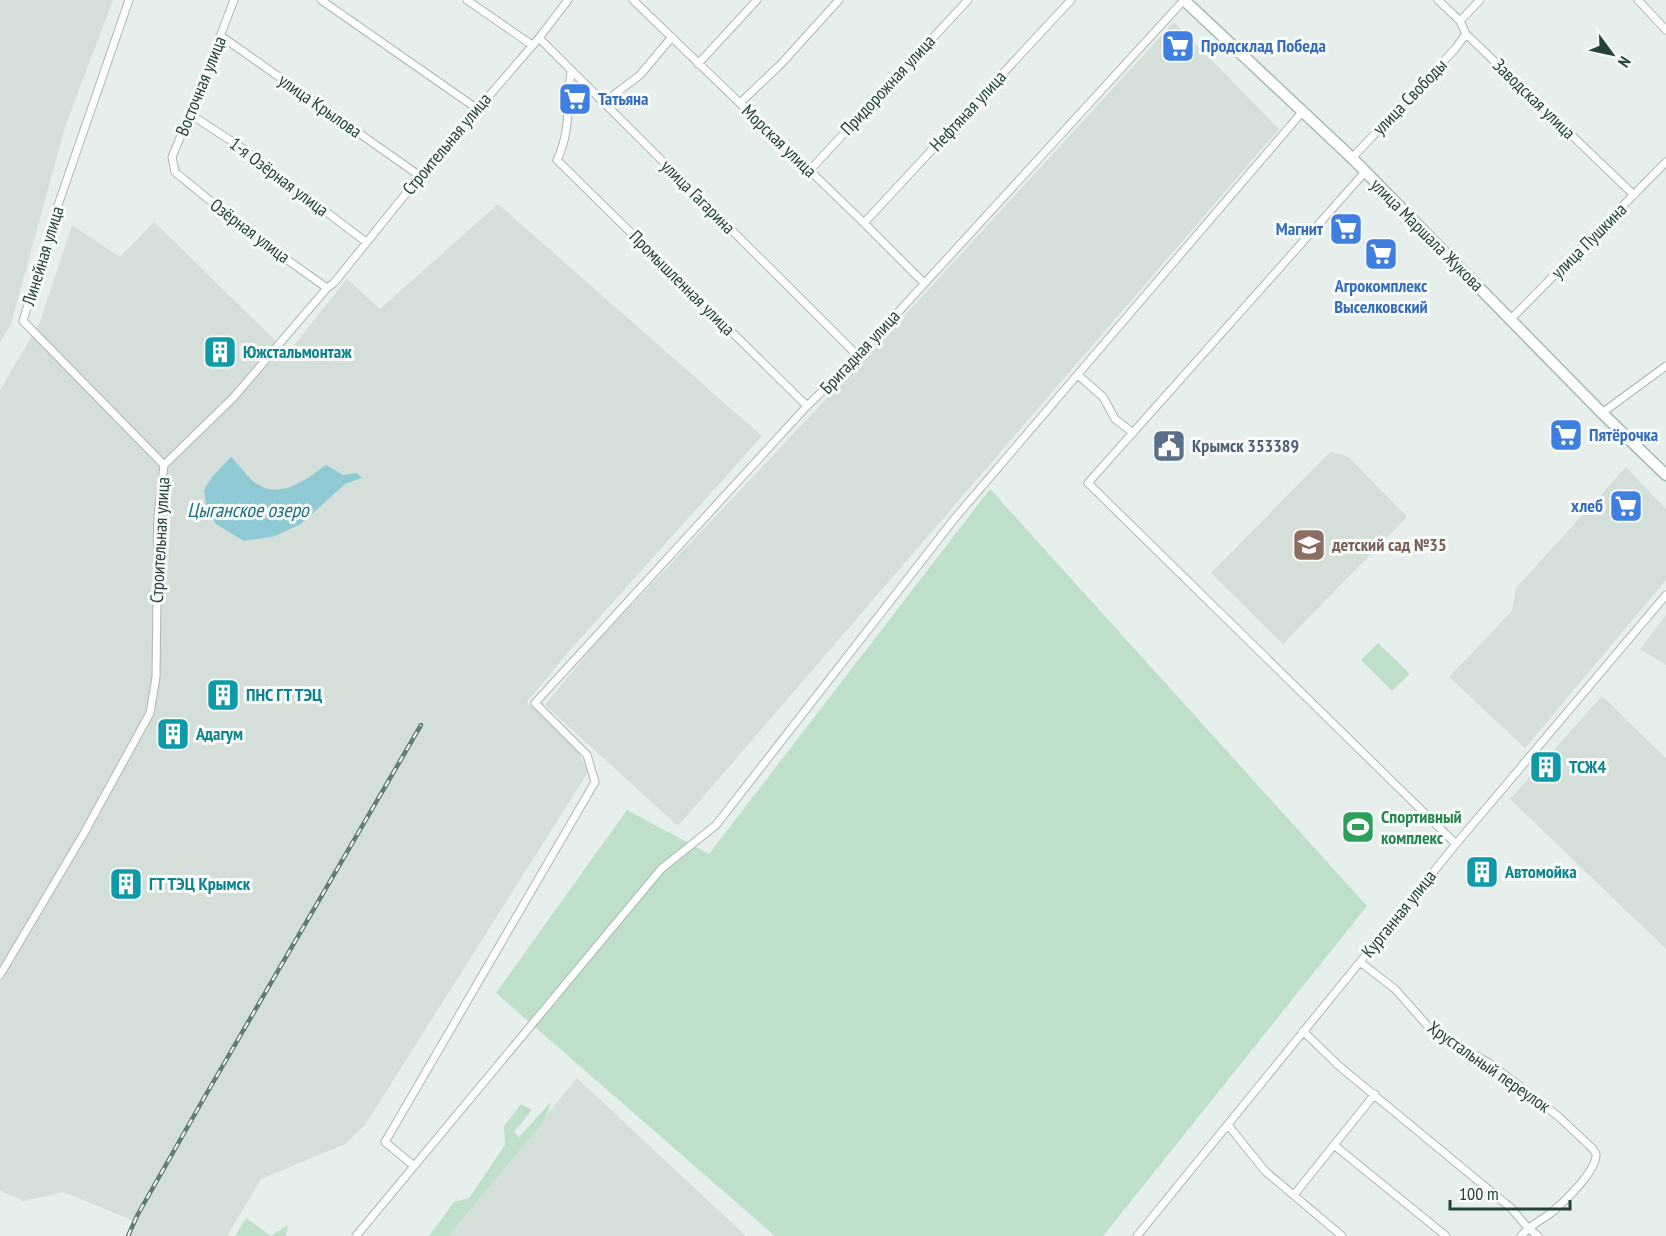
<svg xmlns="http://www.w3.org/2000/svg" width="1666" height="1236" viewBox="0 0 1666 1236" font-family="'PT Sans Narrow',sans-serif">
	<rect width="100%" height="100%" fill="#e6efeb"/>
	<path fill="#d4dfda" d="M0 0H113L65 127 11 324 0 342Z
		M1174 22 1279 129 678 826 545 705 595 644 896 325Z
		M498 204 762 436 571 649 527 702 577 748 588 772 365 1125 345 1144 261 1179 227 1236H127L134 1221 64 1192 24 1201 0 1191V390L40 322 72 225 120 257 154 222 273 338 286 355 347 279 380 309Z
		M1330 452 1349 457 1407 517 1283 644 1211 573Z
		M1626 467 1666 509V580L1525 748 1449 677 1512 611 1516 588Z
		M1666 615V665L1640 649Z
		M1602 696 1666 758V949L1510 799Z
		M577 1078 746 1236H447Z"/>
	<path fill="#bfe0c8" d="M990 489 1367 906 1103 1236H775L496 993 627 810 709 854Z
		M1378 643 1410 674 1392 691 1361 660Z
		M551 1102 544 1121 448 1236H429L454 1202 469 1198 505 1145 504 1126 521 1104 532 1110 514 1132 519 1137Z
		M246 1218 271 1236 288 1225 286 1236H235Z"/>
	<path fill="#8ec9d4" d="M231 457C239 465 248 478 257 484 282 500 306 479 326 465L343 475 357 473 362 478 345 484 301 524 275 536 244 541 216 524 206 506 204 490 213 476Z"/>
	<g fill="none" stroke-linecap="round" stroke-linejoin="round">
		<defs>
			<path id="minor" d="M129 0 57 208 23 321 164 465
				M234 0 190 114 172 157 175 172 251 234 327 288
				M321 0 476 108
				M467 0 532 45
				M633 0 864 223 924 283
				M1438 0 1460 21 1466 34 1634 195
				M1638 0 1666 30
				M1460 21 1480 0
				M221 36 420 176
				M539 38 858 356
				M698 64 757 0
				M571 71C567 100 571 132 557 160L807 406
				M603 103 640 75 672 37
				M740 103 781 64 839 0
				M190 114 242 148 366 242
				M1352 158 1455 49 1466 34
				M809 171 968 0
				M1365 172 1088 483 1456 844
				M864 223 1071 0
				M1511 319 1666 162
				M1078 375 1103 397 1115 419 1133 433
				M1602 413 1666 366
				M1360 962 1395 989 1433 1032 1489 1063 1512 1080 1559 1117 1592 1148 1596 1154C1597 1171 1564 1202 1551 1213 1540 1221 1529 1226 1521 1236
				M0 975 83 835 150 713 156 677 158 516 164 465 233 398 327 288 334 283 420 176 539 38 568 0
				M1303 1031 1339 1066 1511 1208 1528 1228 1538 1236
				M1375 1094 1334 1145 1446 1236
				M1228 1125 1265 1171 1342 1236
				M414 1166 385 1142 595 782 587 755 535 703 807 406 858 356 1184 0
				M1294 1195 1334 1145
				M356 1236 661 869 716 825 955 518 1303 111
				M1137 1236 1456 844 1666 595"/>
			<path id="secondary" d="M1184 0 1352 158 1602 413 1666 475"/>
		</defs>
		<use href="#minor" stroke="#a8b8b2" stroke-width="9"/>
		<use href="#secondary" stroke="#a4bbb3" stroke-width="13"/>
		<use href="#minor" stroke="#fff" stroke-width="7"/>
		<use href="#secondary" stroke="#fff" stroke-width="10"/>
		<defs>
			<path id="rail" d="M128 1236 138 1214 204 1098 421 725"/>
		</defs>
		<use href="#rail" stroke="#5f7d75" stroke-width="4.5"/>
		<use href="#rail" stroke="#f7fbf9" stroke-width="2" stroke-dasharray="7" stroke-linecap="butt"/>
	</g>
	<defs>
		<symbol id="supermarket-square" viewBox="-11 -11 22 22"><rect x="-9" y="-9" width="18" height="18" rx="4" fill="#3f7fe0" stroke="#f7fbf9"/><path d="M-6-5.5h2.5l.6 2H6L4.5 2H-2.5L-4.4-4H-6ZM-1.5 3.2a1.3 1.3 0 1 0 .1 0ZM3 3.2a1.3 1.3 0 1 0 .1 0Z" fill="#fff"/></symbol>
		<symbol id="building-square" viewBox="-11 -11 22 22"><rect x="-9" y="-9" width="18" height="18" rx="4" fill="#0f9aa8" stroke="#f7fbf9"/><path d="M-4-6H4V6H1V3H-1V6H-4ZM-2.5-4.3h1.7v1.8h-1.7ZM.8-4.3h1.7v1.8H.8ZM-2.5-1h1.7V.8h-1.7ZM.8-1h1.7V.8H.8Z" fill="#fff"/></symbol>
		<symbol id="civic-square" viewBox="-11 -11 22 22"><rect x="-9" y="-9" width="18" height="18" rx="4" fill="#5c6f8a" stroke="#f7fbf9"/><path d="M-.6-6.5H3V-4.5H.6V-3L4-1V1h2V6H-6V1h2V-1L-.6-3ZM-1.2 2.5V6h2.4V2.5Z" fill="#fff"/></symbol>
		<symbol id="school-square" viewBox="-11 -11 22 22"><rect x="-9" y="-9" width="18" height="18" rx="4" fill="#8d6e63" stroke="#f7fbf9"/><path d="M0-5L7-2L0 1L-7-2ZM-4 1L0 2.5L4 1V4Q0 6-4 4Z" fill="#fff"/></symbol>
		<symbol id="stadium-square" viewBox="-11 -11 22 22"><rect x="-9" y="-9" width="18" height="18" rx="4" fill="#2e9e5b" stroke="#f7fbf9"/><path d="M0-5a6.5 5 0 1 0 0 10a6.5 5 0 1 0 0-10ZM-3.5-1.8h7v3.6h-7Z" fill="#fff"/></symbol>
	</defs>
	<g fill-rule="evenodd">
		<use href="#supermarket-square" x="1159" y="27" width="38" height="38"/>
		<use href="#supermarket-square" x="556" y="80" width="38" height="38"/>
		<use href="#supermarket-square" x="1327" y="210" width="38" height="38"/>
		<use href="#supermarket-square" x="1362" y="235" width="38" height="38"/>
		<use href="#building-square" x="201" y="333" width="38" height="38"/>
		<use href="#supermarket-square" x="1547" y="416" width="38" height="38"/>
		<use href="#civic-square" x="1150" y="427" width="38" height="38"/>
		<use href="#supermarket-square" x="1607" y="487" width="38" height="38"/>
		<use href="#school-square" x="1290" y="526" width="38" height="38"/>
		<use href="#building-square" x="204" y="676" width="38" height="38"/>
		<use href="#building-square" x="154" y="715" width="38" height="38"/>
		<use href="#building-square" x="1527" y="748" width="38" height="38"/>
		<use href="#stadium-square" x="1339" y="808" width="38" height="38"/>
		<use href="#building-square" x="1463" y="853" width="38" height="38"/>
		<use href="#building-square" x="107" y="865" width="38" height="38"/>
	</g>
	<g text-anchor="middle" stroke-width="6" stroke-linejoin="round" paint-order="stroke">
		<g font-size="18" font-weight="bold" fill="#366cbe" stroke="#f7fbf9" text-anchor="start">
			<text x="1201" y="52">Продсклад Победа</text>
			<text x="598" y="105">Татьяна</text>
			<text x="1323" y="235" text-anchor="end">Магнит</text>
			<text x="1381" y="292" text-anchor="middle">Агрокомплекс<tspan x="1381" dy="21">Выселковский</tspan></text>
			<text x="1589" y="441">Пятёрочка</text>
			<text x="1603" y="512" text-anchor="end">хлеб</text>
		</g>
		<g font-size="18" fill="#24423a" stroke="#f7fbf9">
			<text transform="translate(888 85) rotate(-47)" y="6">Придорожная улица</text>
			<text transform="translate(201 86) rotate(-68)" y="6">Восточная улица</text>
			<text transform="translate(1410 97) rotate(-46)" y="6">улица Свободы</text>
			<text transform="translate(1534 99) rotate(44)" y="6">Заводская улица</text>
			<text transform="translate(320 106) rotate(35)" y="6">улица Крылова</text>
			<text transform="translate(968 111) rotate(-47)" y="6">Нефтяная улица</text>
			<text transform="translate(779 141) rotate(44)" y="6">Морская улица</text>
			<text transform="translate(447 144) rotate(-50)" y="6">Строительная улица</text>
			<text transform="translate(279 177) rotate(37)" y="6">1-я Озёрная улица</text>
			<text transform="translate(698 197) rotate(45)" y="6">улица Гагарина</text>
			<text transform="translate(250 231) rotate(37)" y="6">Озёрная улица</text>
			<text transform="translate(1427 235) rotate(45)" y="6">улица Маршала Жукова</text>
			<text transform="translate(1589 241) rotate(-45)" y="6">улица Пушкина</text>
			<text transform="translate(43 256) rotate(-73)" y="6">Линейная улица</text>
			<text transform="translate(682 283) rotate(45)" y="6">Промышленная улица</text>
			<text transform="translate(860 352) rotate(-47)" y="6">Бригадная улица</text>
			<text transform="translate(160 540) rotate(-87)" y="6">Строительная улица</text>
			<text transform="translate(1399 914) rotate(-51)" y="6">Курганная улица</text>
			<text transform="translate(1489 1067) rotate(35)" y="6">Хрустальный переулок</text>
		</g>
		<g font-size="18" font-weight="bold" fill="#0d838f" stroke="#f7fbf9" text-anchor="start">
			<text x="243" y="358">Южстальмонтаж</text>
			<text x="246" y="701">ПНС ГТ ТЭЦ</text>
			<text x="196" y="740">Адагум</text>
			<text x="1569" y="773">ТСЖ4</text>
			<text x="1505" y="878">Автомойка</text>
			<text x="149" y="890">ГТ ТЭЦ Крымск</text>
		</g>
		<g font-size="18" font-weight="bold" fill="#4e5e75" stroke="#f7fbf9" text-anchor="start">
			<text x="1192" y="452">Крымск 353389</text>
		</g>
		<g font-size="18" font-weight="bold" fill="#785e54" stroke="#f7fbf9" text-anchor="start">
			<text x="1332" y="551">детский сад №35</text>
		</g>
		<g font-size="18" font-weight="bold" fill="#27864d" stroke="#f7fbf9" text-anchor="start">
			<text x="1381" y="823">Спортивный<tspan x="1381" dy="21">комплекс</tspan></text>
		</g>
		<g font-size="20" font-style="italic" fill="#1c6f80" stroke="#f7fbf9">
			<text x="248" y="517">Цыганское озеро</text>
		</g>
	</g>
	<g transform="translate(1612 54) rotate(123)" stroke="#f7fbf9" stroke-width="4.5" paint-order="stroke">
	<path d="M0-4.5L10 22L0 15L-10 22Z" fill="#24423a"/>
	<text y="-9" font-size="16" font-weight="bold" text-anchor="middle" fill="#24423a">N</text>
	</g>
	<path d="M1450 1200v9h120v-9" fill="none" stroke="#24423a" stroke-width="3"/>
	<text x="1459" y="1200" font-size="18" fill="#24423a" stroke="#f7fbf9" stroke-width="4.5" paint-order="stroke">100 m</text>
</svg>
